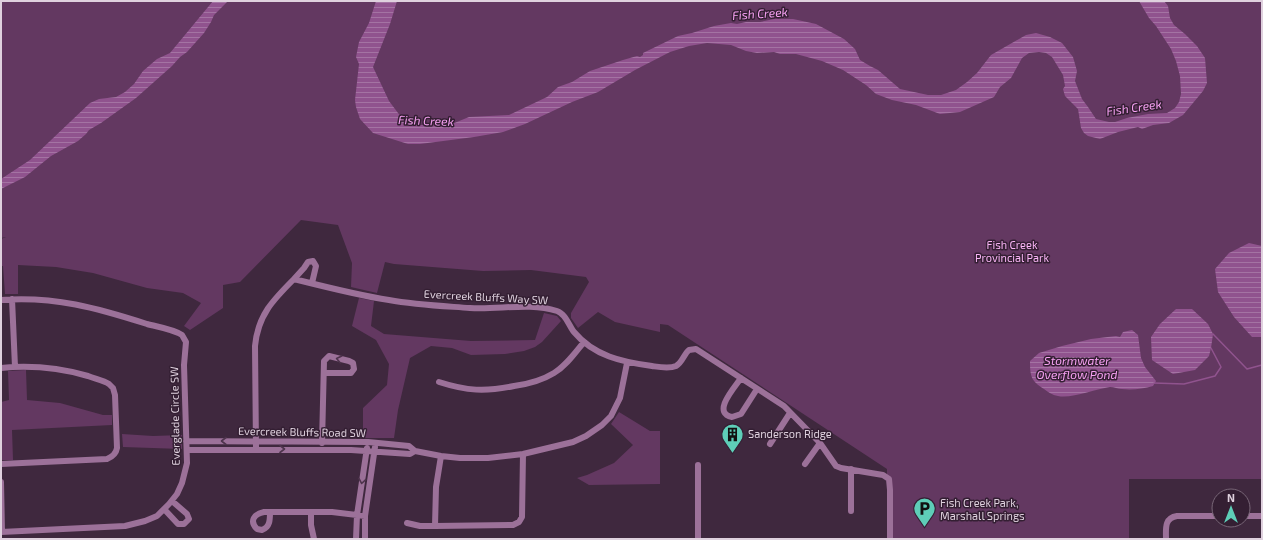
<svg xmlns="http://www.w3.org/2000/svg" width="1263" height="540" viewBox="0 0 1263 540" font-family="'Exo 2',sans-serif">
	<defs>
		<pattern id="water-rules" width="6" height="5" patternUnits="userSpaceOnUse"><rect width="6" height="5" fill="#90538e"/><path d="M0 2.5h6" fill="none" stroke="#a473a3"/></pattern>
	</defs>
	<rect width="100%" height="100%" fill="#3f283e"/>
	<path fill="#633861" d="M1 1H1262V479H1129V539H887V469L668 325 660 324V332L615 322 598 312 578 328 571 318V313L589 282 586 277 531 270 483 271 394 264 385 262 377 293 351 287 352 263 338 225 301 220 240 282 223 285V308L190 330 184 326 201 303 183 293 147 288 93 273 56 267 18 265V294H5L3 266H1V239L6 237 1 238Z
		M359 298 374 301 371 326 384 334 471 341 535 340 544 313 557 316 561 321 542 342 535 347 524 351 505 354 471 355 452 348 431 346 410 358 398 410 394 438H363V408L387 385 389 364 376 340 352 326Z
		M26 370 27 400 60 403 103 415H112V425L12 430 13 460H1V402L9 400 8 371Z
		M619 412 650 431H660V484L589 485 577 478 587 475 614 463 633 445 611 424Z
		M122 434 153 436 182 435V449L123 447Z"/>
	<path fill="url(#water-rules)" d="M213 1H228L214 15 211 22 204 33 187 52 180 57 172 66 136 98 101 123 89 130 86 134 78 141 51 156 25 177 1 189V179L30 160 90 103 99 99 116 97 125 92 134 84 143 71 157 59 170 53Z
		M376 1H397L390 24 373 67 389 101 401 117 410 122 419 125 447 126 469 117 509 115 547 97 558 87 572 82 590 71 623 60 637 56 640 57 643 55V53L678 36 692 33 714 26 731 23 737 24 746 22H760L774 19H793L816 24 844 39 855 49 860 60 870 66 878 70 900 89 928 95H941L956 90 967 82 977 73 991 55 1026 35 1036 33 1050 37 1062 43 1073 57 1077 71 1075 81 1082 99 1088 107 1096 119 1109 122H1115L1127 118 1148 114 1167 113 1175 108 1179 102 1181 94 1180 76 1176 61 1171 49 1156 26 1149 18 1139 1H1164L1168 6 1170 18 1174 25 1185 34 1197 46 1205 58 1207 83 1203 91 1183 115 1169 123 1153 125 1142 129 1138 127 1118 132 1100 139 1088 136 1084 133 1081 128 1078 109 1065 96 1063 89 1065 86 1063 75 1052 57 1046 53 1039 52 1029 53 1022 58 1011 78 1000 87 994 97 960 112 940 114 916 105 892 100 876 94 866 85 843 70 822 61 796 54H780L774 52 757 53 746 51 731 45 707 43 689 46 670 52 635 70 598 92 572 102 525 124 503 132 474 137 420 144H408L373 133 360 119 356 107 355 100 359 64 356 57 359 42 369 23Z
		M1249 243 1262 246V337H1252L1234 317 1218 292 1215 269 1229 253Z
		M1176 309H1192L1208 324 1213 334 1211 348 1209 356 1195 370 1173 374 1152 360 1151 337 1160 324Z
		M1132 330 1138 335 1141 358 1145 367 1156 381 1153 386C1143 389 1132 390 1122 389 1118 389 1114 387 1110 387 1095 389 1071 399 1058 396 1052 395 1048 392 1044 389 1031 381 1030 376 1030 361L1039 353 1062 346 1091 339 1116 336 1120 337 1123 332Z"/>
	<g fill="none" stroke-linecap="round" stroke-linejoin="round">
		<path stroke="#90538e" stroke-width="1.5" d="M1213 334 1247 369 1262 365
			M1154 383 1184 384 1215 376 1221 367 1211 348"/>
		<path stroke="#9c7199" stroke-width="6" d="M294 279 304 268 308 262 313 261 316 266 312 283
			M12 299 15 367
			M1 300C55 296 97 308 147 324 158 327 173 329 182 335L186 342 184 365 187 463 182 483 177 494 169 504 157 516 145 521 125 526 1 532
			M1 368C31 365 60 368 88 376 95 379 103 380 109 384L113 388 115 395 117 448C116 454 112 457 107 459L1 464
			M741 378C735 387 711 413 732 417L741 414 757 389
			M439 382C467 391 485 392 514 386 529 384 541 381 554 373 566 366 575 353 584 342
			M186 441 368 442 409 446 415 451 441 456 460 458H488L523 454 573 442 586 436 602 425 611 416 620 398 627 363
			M322 443 324 361 329 356 349 361 353 363 354 369 351 373H324
			M770 444 790 413
			M256 449 255 346C258 315 273 300 294 279 326 287 357 295 389 300 416 305 443 306 470 308 499 310 529 302 557 311 566 314 569 326 574 332 594 356 622 362 652 366 659 367 669 369 676 366 682 363 684 354 689 350L696 349 784 406 820 443 836 466 841 468 883 475 889 479 890 490V539
			M187 450H351L410 454 415 451
			M441 456 436 487 435 526 513 525 519 522 522 517 523 454
			M805 464 820 443
			M698 465V539
			M851 469V511
			M1 482 2 532
			M164 509 178 524H184L189 519 187 514 172 501
			M270 512C270 520 270 527 262 530L257 529C249 521 254 514 264 512H332L365 516
			M311 512V525L314 539
			M1243 516H1262
			M407 523 420 526H435
			M356 539 357 515 367 448
			M365 539V516L375 447
			M1166 539C1166 529 1164 518 1177 516H1219"/>
	</g>
	<defs><path id="oneway-chevron" d="M-2-3.5L2.5 0L-2 3.5" fill="none" stroke-width="1.6" stroke-linecap="round" stroke-linejoin="round"/></defs>
	<g stroke="#4e344c">
		<use href="#oneway-chevron" transform="translate(339 359) rotate(-167)"/>
		<use href="#oneway-chevron" transform="translate(224 441) rotate(180)"/>
		<use href="#oneway-chevron" transform="translate(282 449)"/>
		<use href="#oneway-chevron" transform="translate(362 481) rotate(99)"/>
	</g>
	<defs>
		<symbol id="building-pin" viewBox="-11 -11 22 30"><path d="M0 17L-7.5 6A9.5 9.5 0 1 1 7.5 6Z" fill="#5eceb8" stroke="#341f33"/><path d="M-4-6H4V6H1V3H-1V6H-4ZM-2.5-4.3h1.7v1.8h-1.7ZM.8-4.3h1.7v1.8H.8ZM-2.5-1h1.7V.8h-1.7ZM.8-1h1.7V.8H.8Z" fill="#111"/></symbol>
		<symbol id="parking-pin" viewBox="-11 -11 22 30"><path d="M0 17L-7.5 6A9.5 9.5 0 1 1 7.5 6Z" fill="#5eceb8" stroke="#341f33"/><path d="M-3.5-5.5H1a3.5 3.5 0 0 1 0 7H-1V5.5H-3.5ZM-1-3.4V-.6H.8a1.4 1.4 0 0 0 0-2.8Z" fill="#111"/></symbol>
	</defs>
	<g fill-rule="evenodd">
		<use href="#building-pin" x="720" y="422" width="25" height="34"/>
		<use href="#parking-pin" x="912" y="496" width="25" height="34"/>
	</g>
	<g text-anchor="middle" stroke-width="3" stroke-linejoin="round" paint-order="stroke">
		<g font-size="11" fill="#fab5f6" stroke="#341f33">
			<text x="1012" y="249">Fish Creek<tspan x="1012" dy="13">Provincial Park</tspan></text>
		</g>
		<g font-size="11" fill="#dfd1de" stroke="#341f33">
			<text transform="translate(486 297) rotate(3)" y="4">Evercreek Bluffs Way SW</text>
			<text transform="translate(175 416) rotate(-91)" y="4">Everglade Circle SW</text>
			<text transform="translate(302 432) rotate(1)" y="4">Evercreek Bluffs Road SW</text>
		</g>
		<g font-size="11" fill="#dfd1de" stroke="#341f33" text-anchor="start">
			<text x="748" y="438">Sanderson Ridge</text>
			<text x="940" y="507">Fish Creek Park,<tspan x="940" dy="13">Marshall Springs</tspan></text>
		</g>
		<g font-size="12" font-style="italic" fill="#f8a2f4" stroke="#341f33">
			<text transform="translate(760 14) rotate(-4)" y="4">Fish Creek</text>
			<text transform="translate(1134 108) rotate(-8)" y="4">Fish Creek</text>
			<text transform="translate(426 121) rotate(2)" y="4">Fish Creek</text>
			<text x="1077" y="365">Stormwater<tspan x="1077" dy="14">Overflow Pond</tspan></text>
		</g>
	</g>
	<rect width="1263" height="540" fill="none" stroke="#dfd1de" stroke-width="4"/>
	<g transform="translate(1231 508)"><circle r="19" fill="#341f33" stroke="#786677"/>
	<path d="M0-3L7 15L0 10L-7 15Z" fill="#5eceb8"/>
	<text y="-6" font-size="11" font-weight="bold" text-anchor="middle" fill="#dfd1de">N</text>
	</g>
</svg>
